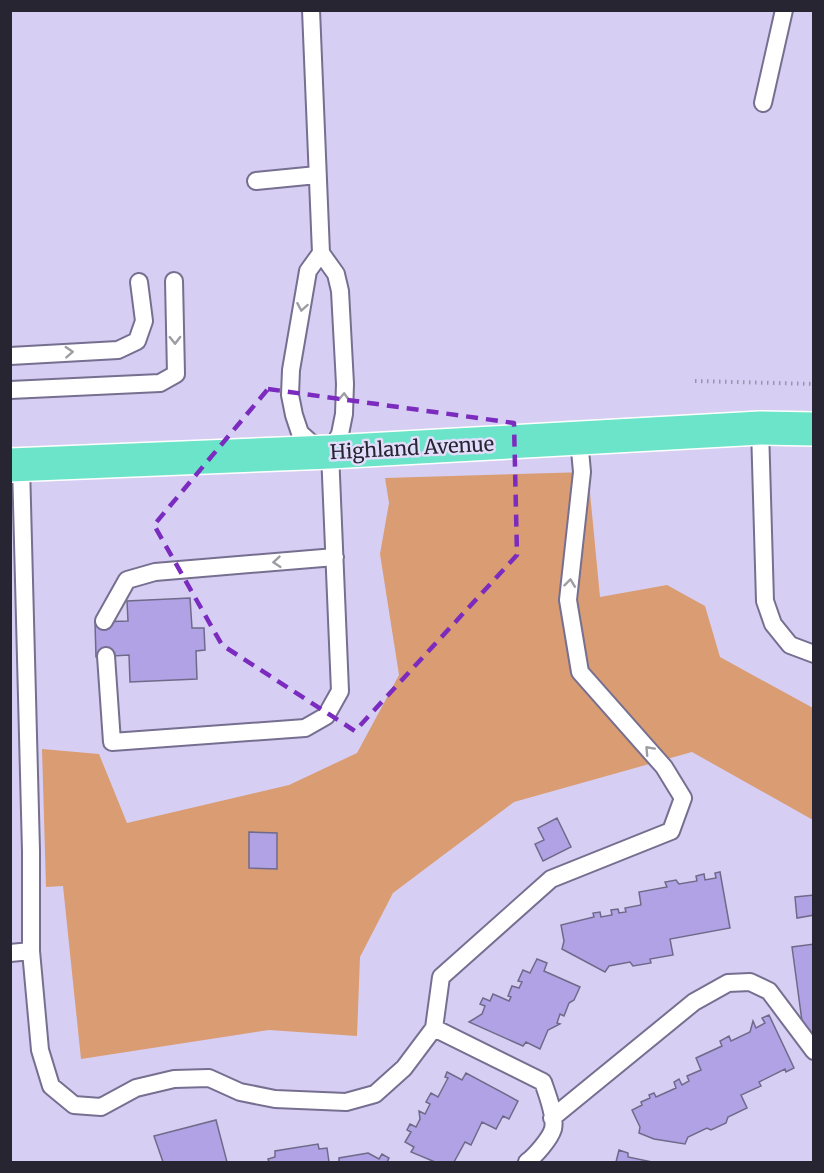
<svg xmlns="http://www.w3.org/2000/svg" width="824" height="1173" viewBox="0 0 824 1173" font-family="Merriweather,serif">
	<rect width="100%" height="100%" fill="#d6cff3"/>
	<path fill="#da9c73" d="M588 472 600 597 667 585 705 606 720 657 813 708V820L692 752 514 802 393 893 360 957 357 1036 269 1030 81 1059 63 886 46 887 42 749 99 754 127 823 289 785 357 753 399 675 380 554 389 503 385 478Z"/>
	<path fill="#b1a2e5" stroke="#706a8a" stroke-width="1.5" d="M190 598 192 628H204L205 650 196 651 197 679 130 682 129 655 96 657 95 622 128 621 127 601Z
		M557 818 571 847 543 861 535 844 544 840 538 828Z
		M249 832 277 833V869L249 868Z
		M720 872 730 928 670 939 673 955 650 959 651 963 633 966 630 962 609 966 605 972 562 949 564 941 561 925 594 917 593 913 600 912 601 917 612 915 611 910 618 909 619 913 626 912 625 908 641 905 639 892 667 887 665 882 676 880 679 884 697 881 696 876 704 874 705 880 716 878 715 873Z
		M814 895V915L797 918 795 897Z
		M814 944V1035L804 1036 792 947Z
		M537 959 547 963 544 971 580 987 574 1000 569 1003 564 1016 560 1014 557 1023 560 1024 548 1030 540 1049 526 1042 523 1046 469 1022 482 1014 485 1006 480 1004 483 998 490 1001 493 994 509 1001 511 997 508 996 512 986 519 988 522 982 518 981 523 970 530 973Z
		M769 1015 794 1068 786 1072 785 1069 759 1082 761 1086 741 1095 747 1108 728 1117 726 1123 711 1130 707 1128 688 1137 685 1144 654 1139 639 1133 640 1127 632 1110 642 1105 641 1102 650 1098 649 1095 654 1093 656 1097 676 1088 674 1082 679 1079 682 1085 689 1081 687 1076 701 1070 696 1058 722 1046 720 1041 729 1036 731 1041 750 1032 753 1021 756 1028 765 1023 762 1018Z
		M447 1072 462 1080 466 1073 518 1101 509 1119 503 1116 496 1129 482 1122 471 1145 465 1142 454 1162H435L411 1152 414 1147 405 1142 411 1132 407 1130 410 1124 416 1127 420 1119 419 1111 425 1114 430 1104 426 1102 431 1093 438 1097 448 1078 445 1077Z
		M216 1120 227 1162H163L154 1136Z
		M318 1144 319 1149 327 1148 329 1162H269L268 1159 275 1157V1151Z
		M619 1150 628 1153V1157L652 1162H616Z
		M368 1153 379 1159 382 1154 389 1158 387 1162H339V1158Z"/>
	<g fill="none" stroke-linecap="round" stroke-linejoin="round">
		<defs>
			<path id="service" d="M763 103 784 10
				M256 181 317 175
				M321 253 308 271 291 370 290 395 294 415 300 433 310 442 323 449
				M10 356 118 350 137 341 144 321 139 282
				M10 390 160 383 176 374 174 281
				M760 428 765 601 773 624 790 645 814 654
				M21 465 31 851V951L40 1050 51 1086 74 1105 101 1107 136 1088 174 1079 209 1078 240 1092 275 1099 346 1102 375 1094 404 1068 434 1028 543 1082C547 1094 556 1116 553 1129 550 1139 535 1156 527 1162
				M104 621 127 580 155 572 335 557
				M106 656 112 742 305 728 326 716 340 691 330 452 340 434 344 414 345 384 340 291 336 274 321 253 311 10
				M10 953 31 951
				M434 1028 441 977 551 879 671 831 683 798 664 767 580 672 568 600 582 472 579 439
				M552 1118 694 1002 728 983 750 982 769 991 814 1051"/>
			<path id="trunk" d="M10 465 330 452 760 428 814 429"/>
		</defs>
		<use href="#service" stroke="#766f90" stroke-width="20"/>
		<use href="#trunk" stroke="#fff" stroke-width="36"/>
		<path stroke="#9a94b1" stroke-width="4" stroke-dasharray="1.5 4.5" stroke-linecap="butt" d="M695 381 814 384"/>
		<use href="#service" stroke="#fff" stroke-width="16"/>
		<use href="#trunk" stroke="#6ce4ca" stroke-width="33"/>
	</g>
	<defs><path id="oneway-chevron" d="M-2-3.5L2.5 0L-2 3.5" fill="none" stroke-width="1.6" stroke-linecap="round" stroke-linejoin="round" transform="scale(1.5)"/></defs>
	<g stroke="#9e9da3">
		<use href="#oneway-chevron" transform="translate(302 307) rotate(100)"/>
		<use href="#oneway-chevron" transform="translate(175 340) rotate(89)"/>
		<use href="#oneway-chevron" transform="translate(69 352) rotate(-3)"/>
		<use href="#oneway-chevron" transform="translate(344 397) rotate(-88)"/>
		<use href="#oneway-chevron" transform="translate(277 562) rotate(175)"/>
		<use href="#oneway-chevron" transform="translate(570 583) rotate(-83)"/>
		<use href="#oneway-chevron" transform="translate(649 750) rotate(-133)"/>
	</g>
	<path fill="none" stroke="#7b2cbf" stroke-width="4.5" stroke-dasharray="12 8" stroke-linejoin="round" d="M268 389 514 423 517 555 355 731 222 645 154 525Z"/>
	<g text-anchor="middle" stroke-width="5" stroke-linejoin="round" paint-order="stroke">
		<g font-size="20" fill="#282533" stroke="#e2ddfb">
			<text transform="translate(412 448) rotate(-3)" y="7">Highland Avenue</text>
		</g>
	</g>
	<rect width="824" height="1173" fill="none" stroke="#282533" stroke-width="24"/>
</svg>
